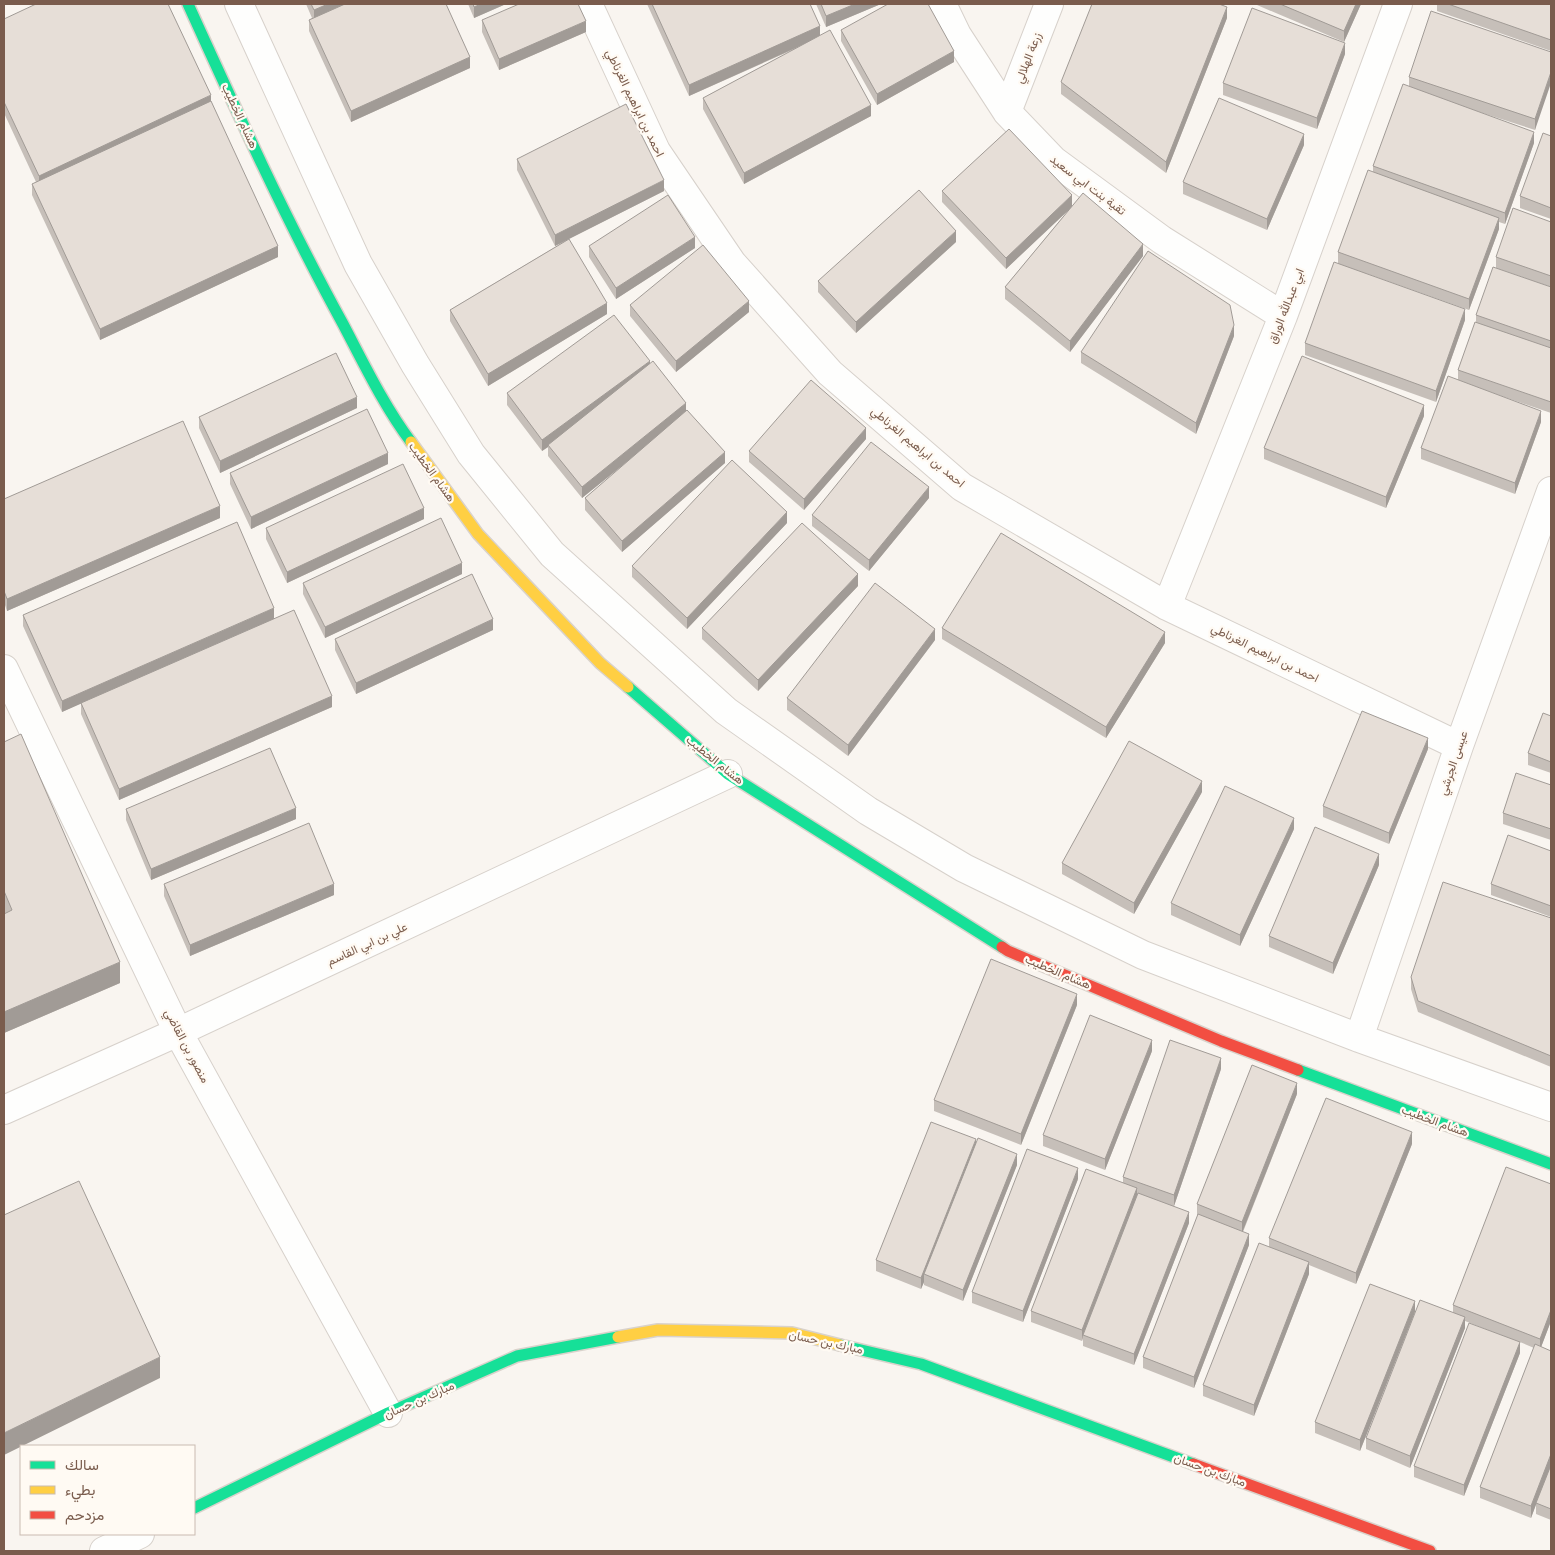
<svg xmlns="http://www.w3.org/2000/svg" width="1555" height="1555" viewBox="0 0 1555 1555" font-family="'Noto Sans',Vazirmatn,sans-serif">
	<rect width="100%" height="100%" fill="#f9f5f0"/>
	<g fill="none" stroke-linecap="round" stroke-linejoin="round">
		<defs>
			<path id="street" d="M239 4 358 264 415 364 471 454 552 554 726 711 868 811 964 868 1143 955 1359 1038 1551 1107
				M588 4 656 151 732 263 830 373 962 487 1167 606 1459 746
				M942 4 957 35 1007 112 1053 160 1162 240 1283 316
				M1007 112 1049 4
				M1167 606 1283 316 1398 4
				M4 669 178 1032 388 1413
				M1359 1038 1459 746 1551 491
				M4 1110 178 1032 728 774
				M104 1551 140 1534"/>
			<path id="fast" d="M188 4C237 112 286 220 343 324 364 364 384 406 411 442
				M628 687 728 774 1002 947
				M1298 1070 1551 1164
				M840 1345 921 1364 1193 1464
				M194 1508 388 1413 517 1356 618 1337"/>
			<path id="slow" d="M411 442 478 534 600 663 628 687
				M618 1337 658 1330 792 1333 840 1345"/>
			<path id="jam" d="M1002 947 1008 951 1221 1041 1298 1070
				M1193 1464 1430 1551"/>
		</defs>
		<use href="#street" stroke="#d7d1cb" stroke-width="30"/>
		<use href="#fast" stroke="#d9d2cb" stroke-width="14"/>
		<use href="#slow" stroke="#d9d2cb" stroke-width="14"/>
		<use href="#jam" stroke="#d9d2cb" stroke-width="14"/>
		<use href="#street" stroke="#fefefd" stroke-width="28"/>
		<use href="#fast" stroke="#16e098" stroke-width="11"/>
		<use href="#slow" stroke="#ffcf43" stroke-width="11"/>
		<use href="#jam" stroke="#f24e42" stroke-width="11"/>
	</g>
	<path fill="#c6bfb9" d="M306 4H446L470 68 351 122 309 31V20L312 18Z
		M468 4H506L474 18Z
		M647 4H810L820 36 871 116 744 184 703 109V98L797 48 689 96Z
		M816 4H881L826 27Z
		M1257 4H1361L1344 42 1257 5Z
		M1437 4H1551V51L1437 11Z
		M1227 18 1166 173 1061 94V82Z
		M4 19 211 101 278 257 100 340 32 195V184L36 182 4 113Z
		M482 20 586 32 499 70 482 32Z
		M841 30 954 62 877 105 841 41Z
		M1551 52 1535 130 1470 109 1534 143 1505 224 1499 222V229L1469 310 1365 273 1465 320 1436 402 1305 355V343L1338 263V252L1373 172V166L1409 87V77Z
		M1345 54 1317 129 1223 95V83Z
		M1551 136V219L1520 208V196Z
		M1304 145 1267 230 1183 194V182Z
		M517 159 664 191 569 239 607 314 488 386 450 321V310L562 243 555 246 517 170Z
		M942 191 1072 206 1143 256 1070 352 1005 299V287L1071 207 1006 269 942 202Z
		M1551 222V287L1496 268V257Z
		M956 242 856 333 818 292V281Z
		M589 246 695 248 616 299 589 257Z
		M1551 287V413L1487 391 1541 422 1515 494 1421 459V448L1458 380V370L1476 322V315Z
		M630 305 749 312 676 372 630 316Z
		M1234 336 1196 434 1081 363V352Z
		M650 364 686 411 725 463 622 552 585 510V498L626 463 582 498 548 456V447L542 451 507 405V393Z
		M357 408 220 473 199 428V417Z
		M1424 416 1386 508 1264 459V448Z
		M866 439 804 510 749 462V451Z
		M388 464 251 529 230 484V473Z
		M929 498 869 571 812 526V515Z
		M4 499 220 518 7 611 4 602Z
		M424 519 287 583 266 539V528Z
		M787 523 687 629 632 577V566Z
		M462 574 325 638 303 594V583Z
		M858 586 758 691 702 639V628Z
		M23 615 274 619 332 707 119 800 81 714V703L62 712 23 626Z
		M942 628 1165 643 1106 738 942 639Z
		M493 630 356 694 335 650V639Z
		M935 640 848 756 787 710V698Z
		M1551 716V773L1528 765V753Z
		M4 742 120 983 4 1033V914H5L4 912Z
		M1428 749 1389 844 1323 817V806Z
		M1551 785V840L1503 824V813Z
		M1202 792 1134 914 1062 874V863Z
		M126 809 296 819 151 880 126 820Z
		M1294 829 1240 946 1171 915V903Z
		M1551 851V917L1491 895V884Z
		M1379 865 1333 974 1269 947V936Z
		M164 884 334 895 190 956 164 896Z
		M1551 918V1067L1418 1012 1411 989V977Z
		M1077 1005 1021 1145 934 1111V1100Z
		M1152 1051 1105 1170 1043 1146V1135Z
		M1221 1069 1174 1206 1189 1223 1134 1365 1083 1346V1338L1082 1341 1031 1322V1311L1123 1183V1177Z
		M1297 1094 1243 1232 1249 1245 1194 1388 1143 1368V1357L1198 1215H1197V1204Z
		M1412 1144 1356 1284 1309 1265V1274L1254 1416 1203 1396V1385L1269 1247V1238Z
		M976 1145 1017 1165 963 1301 924 1285V1282L921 1289 876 1271V1260Z
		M1078 1179 1023 1322 972 1303V1292Z
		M1551 1184V1321L1541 1347 1551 1351V1520L1536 1514V1504L1531 1518 1480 1498V1487L1534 1348 1520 1342V1353L1464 1496 1414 1477V1466L1513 1340 1465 1321V1328L1410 1468 1366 1449V1438L1453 1312V1305Z
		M1415 1312 1360 1451 1315 1433V1422Z"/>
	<path fill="#a19b96" d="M328 4H352L314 21V10Z
		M481 4H506L474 18V7Z
		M855 4H881L826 27V16Z
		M1356 4H1361L1344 42V31Z
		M1227 7V18L1166 173V162Z
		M586 21V32L499 70V59Z
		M820 26V37L689 96V85Z
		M1345 43V54L1317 129V118Z
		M954 51V62L877 105V94Z
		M470 57V68L351 122V111Z
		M1551 72V83L1535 130V119Z
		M211 95V107L39 187V176Z
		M871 105V116L744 184V173Z
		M1534 132V143L1505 224V213Z
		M1304 134V145L1267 230V219Z
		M664 180V191L555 246V235Z
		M1072 195V207L1006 269V258Z
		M1499 218V229L1469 310V299Z
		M956 231V242L856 333V322Z
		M695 237V248L616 299V288Z
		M1143 244V256L1070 352V341Z
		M278 246V257L100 340V329Z
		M749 301V312L676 372V361Z
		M607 303V314L488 386V374Z
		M1465 309V320L1436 402V391Z
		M1234 325V336L1196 434V423Z
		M650 361V372L548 445V447L542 451V440Z
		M357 397V408L220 473V461Z
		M686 403V414L582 498V487Z
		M1424 405V416L1386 508V497Z
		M1541 411V422L1515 494V483Z
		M866 428V439L804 510V499Z
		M725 452V463L622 552V541Z
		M388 453V464L251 529V517Z
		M929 487V498L869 571V560Z
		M220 506V518L7 611V599Z
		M424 508V519L287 583V572Z
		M787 512V523L687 629V618Z
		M462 563V574L325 638V627Z
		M858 574V586L758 691V680Z
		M274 608V619L62 712V701Z
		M493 619V630L356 694V683Z
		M935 629V640L848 756V745Z
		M1165 632V643L1106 738V727Z
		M332 696V707L119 800V789Z
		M1428 738V749L1389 844V833Z
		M1202 781V792L1134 914V903Z
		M296 808V819L151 880V869Z
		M1294 818V829L1240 946V935Z
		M1379 854V865L1333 974V963Z
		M334 884V895L190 956V945Z
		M120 962V983L4 1033V1012Z
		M1077 994V1005L1021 1145V1134Z
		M1152 1040V1051L1105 1170V1159Z
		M1221 1058V1069L1174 1206V1195Z
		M1297 1083V1094L1242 1233V1222Z
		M1412 1132V1144L1356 1284V1273Z
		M976 1139V1151L924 1274V1282L921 1289V1278Z
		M1017 1154V1165L963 1301V1290Z
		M1078 1168V1179L1023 1322V1311Z
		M1137 1188V1199L1083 1335 1082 1341V1330Z
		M1189 1212V1223L1134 1365V1354Z
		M1249 1234V1245L1194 1388V1377Z
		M1309 1262V1274L1254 1416V1405Z
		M1415 1301V1312L1360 1451V1440Z
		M1551 1310V1321L1540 1350V1339Z
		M1465 1317V1328L1410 1468V1456Z
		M1520 1342V1353L1464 1496V1485Z
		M160 1357V1378L4 1455V1433Z
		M1551 1454V1465L1531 1518V1506Z"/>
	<path fill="#e6ded7" stroke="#a19b96" d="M36 4H168L211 95 39 176 4 102V19Z
		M311 4H328L314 10Z
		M345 4H446L470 57 351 111 309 20Z
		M473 4H481L474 7Z
		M519 4H578L586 21 499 59 482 20Z
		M652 4H810L820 26 689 85Z
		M821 4H855L826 16Z
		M888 4H928L954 51 877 94 841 30Z
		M1092 4H1219L1227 7 1166 162 1061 82Z
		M1280 4H1356L1344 31Z
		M1448 4H1551V40Z
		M1252 8 1345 43 1317 118 1223 83Z
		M1431 11 1551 52V72L1535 119 1409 77Z
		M830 30 871 105 744 173 703 98Z
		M1403 84 1534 132 1505 213 1373 166Z
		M1219 98 1304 134 1267 219 1183 182Z
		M211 101 278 246 100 329 32 184Z
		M626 104 664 180 555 235 517 159Z
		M1009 129 1072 195 1006 258 942 191Z
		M1543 133 1551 136V208L1520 196Z
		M1368 170 1499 218 1469 299 1338 252Z
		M919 190 956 231 856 322 818 281Z
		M1083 193 1143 244 1070 341 1005 287Z
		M668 195 695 237 616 288 589 246Z
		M1513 208 1551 222V276L1496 257Z
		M569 239 607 303 488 374 450 310Z
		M703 245 749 301 676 361 630 305Z
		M1148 251 1230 305 1234 325 1196 423 1081 352Z
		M1334 262 1465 309 1436 391 1305 343Z
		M1493 267 1551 287V341L1476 315Z
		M614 315 650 361 542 440 507 393Z
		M1475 322 1551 348V402L1458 370Z
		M336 353 357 397 220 461 199 417Z
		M1302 356 1424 405 1386 497 1264 448Z
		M653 361 686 403 582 487 548 445Z
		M1448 376 1541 411 1515 483 1421 448Z
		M811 380 866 428 804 499 749 451Z
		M367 409 388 453 251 517 230 473Z
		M687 410 725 452 622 541 585 498Z
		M183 421 220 506 7 599 4 591V499Z
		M871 442 929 487 869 560 812 515Z
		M732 460 787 512 687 618 632 566Z
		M403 464 424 508 287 572 266 528Z
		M441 518 462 563 325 627 303 583Z
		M237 522 274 608 62 701 23 615Z
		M802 523 858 574 758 680 702 628Z
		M1001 533 1165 632 1106 727 942 628Z
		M472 574 493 619 356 683 335 639Z
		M875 583 935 629 848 745 787 698Z
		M294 610 332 696 119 789 81 703Z
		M1362 711 1428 738 1389 833 1323 806Z
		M1543 713 1551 716V762L1528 753Z
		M21 734 120 962 4 1012V914L12 910 4 891V742Z
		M1129 741 1202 781 1134 903 1062 863Z
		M270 748 296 808 151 869 126 809Z
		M1516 773 1551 785V829L1503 813Z
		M1225 786 1294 818 1240 935 1171 903Z
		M309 823 334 884 190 945 164 884Z
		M1315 827 1379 854 1333 963 1269 936Z
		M1508 835 1551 851V906L1491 884Z
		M1443 882 1551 918V1056L1418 1001 1411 977Z
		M991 959 1077 994 1021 1134 934 1100Z
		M1090 1015 1152 1040 1105 1159 1043 1135Z
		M1170 1040 1221 1058 1174 1195 1123 1177Z
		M1252 1065 1297 1083 1242 1222 1197 1204Z
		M1326 1098 1412 1132 1356 1273 1269 1238Z
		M931 1122 976 1139 921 1278 876 1260Z
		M978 1138 1017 1154 963 1290 924 1274Z
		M1027 1149 1078 1168 1023 1311 972 1292Z
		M1506 1167 1551 1184V1310L1540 1339 1453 1305Z
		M1086 1169 1137 1188 1082 1330 1031 1311Z
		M79 1181 160 1357 4 1433V1215Z
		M1138 1193 1189 1212 1134 1354 1083 1335Z
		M1198 1214 1249 1234 1194 1377 1143 1357Z
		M1259 1243 1309 1262 1254 1405 1203 1385Z
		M1370 1284 1415 1301 1360 1440 1315 1422Z
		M1420 1300 1465 1317 1410 1456 1366 1438Z
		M1469 1323 1520 1342 1464 1485 1414 1466Z
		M1535 1344 1551 1351V1454L1531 1506 1480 1487Z
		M1551 1465V1509L1536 1503Z"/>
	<g text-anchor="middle" stroke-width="4.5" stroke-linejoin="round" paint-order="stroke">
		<g font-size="12" fill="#7a5c4d" stroke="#fffaf3">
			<text transform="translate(1028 58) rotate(-69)" y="4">زرعة الهلالي</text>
			<text transform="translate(635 103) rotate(64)" y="4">احمد بن ابراهيم الغرناطي</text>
			<text transform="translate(240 116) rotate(65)" y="4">هشام الخطيب</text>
			<text transform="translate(1088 185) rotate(37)" y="4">تقية بنت ابي سعيد</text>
			<text transform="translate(1286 306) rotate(-69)" y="4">ابي عبدالله الوراق</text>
			<text transform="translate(918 447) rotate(40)" y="4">احمد بن ابراهيم الغرناطي</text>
			<text transform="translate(432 472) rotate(54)" y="4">هشام الخطيب</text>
			<text transform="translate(1265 653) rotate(26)" y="4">احمد بن ابراهيم الغرناطي</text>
			<text transform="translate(715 760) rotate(39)" y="4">هشام الخطيب</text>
			<text transform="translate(1453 763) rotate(-71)" y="4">عيسى الجرشي</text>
			<text transform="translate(367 944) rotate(-25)" y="4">علي بن ابي القاسم</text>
			<text transform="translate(1058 972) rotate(23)" y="4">هشام الخطيب</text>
			<text transform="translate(187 1046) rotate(62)" y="4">منصور بن القاضي</text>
			<text transform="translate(1435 1121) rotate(20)" y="4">هشام الخطيب</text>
			<text transform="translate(826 1342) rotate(12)" y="4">مبارك بن حسان</text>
			<text transform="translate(419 1400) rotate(-24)" y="4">مبارك بن حسان</text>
			<text transform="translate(1210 1470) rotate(20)" y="4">مبارك بن حسان</text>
		</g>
	</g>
	<rect width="1555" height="1555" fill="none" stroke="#7a5c4d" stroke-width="10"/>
	<rect x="20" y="1445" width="175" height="90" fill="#fffaf3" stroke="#cabbb1"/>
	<rect x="30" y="1461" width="25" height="8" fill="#16e098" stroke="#cabbb1"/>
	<text x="65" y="1470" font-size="15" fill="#7a5c4d">سالك</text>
	<rect x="30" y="1486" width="25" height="8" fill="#ffcf43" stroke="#cabbb1"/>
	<text x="65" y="1495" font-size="15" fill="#7a5c4d">بطيء</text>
	<rect x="30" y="1511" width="25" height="8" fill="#f24e42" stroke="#cabbb1"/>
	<text x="65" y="1520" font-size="15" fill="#7a5c4d">مزدحم</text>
</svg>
